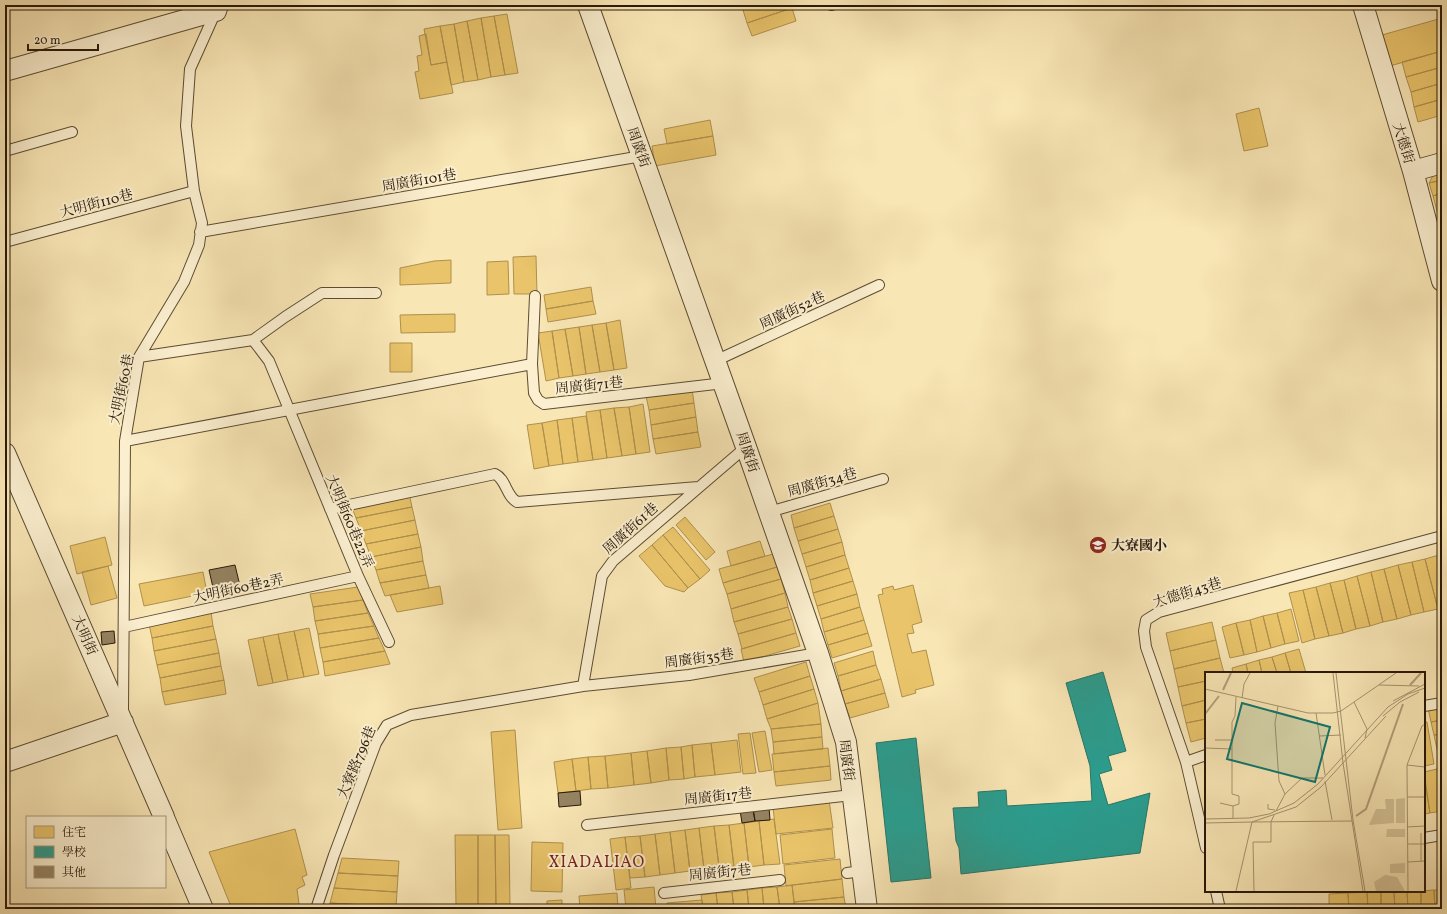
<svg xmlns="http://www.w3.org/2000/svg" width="1447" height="914" viewBox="0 0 1447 914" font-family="Vollkorn,'Noto Serif TC',serif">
	<rect width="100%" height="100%" fill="#f9e6b5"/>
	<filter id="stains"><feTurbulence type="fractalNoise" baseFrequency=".005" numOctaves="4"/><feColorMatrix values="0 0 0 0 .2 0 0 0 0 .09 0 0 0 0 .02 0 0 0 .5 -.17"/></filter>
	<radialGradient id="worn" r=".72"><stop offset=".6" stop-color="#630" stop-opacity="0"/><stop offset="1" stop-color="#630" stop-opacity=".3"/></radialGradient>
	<path fill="#e9c46a" stroke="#af904d" d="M741 5H757L743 10Z
		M757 5H791L792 8 747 23 743 10Z
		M792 8 796 21 752 36 747 23Z
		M507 14 518 73 505 75 494 16Z
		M494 16 505 75 491 77 481 18Z
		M481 18 491 77 478 80 467 21Z
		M1442 18V51L1390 66 1382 35Z
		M467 21 478 80 464 82 454 24Z
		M454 24 464 82 451 85 440 26Z
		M440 26 447 62 431 65 424 29Z
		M426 34 431 65 447 62 453 93 420 99 415 72 419 71 417 56 422 55 419 36Z
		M1442 51V67L1406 77 1402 62Z
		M1442 67V83L1411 92 1406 77Z
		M1442 83V99L1414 107 1411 92Z
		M1442 99V115L1418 122 1414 107Z
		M1259 108 1268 146 1244 151 1236 114Z
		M710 120 713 136 667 144 664 129Z
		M713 136 716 155 655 166 652 146Z
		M1442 167V180L1429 183 1437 168Z
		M1442 180V193L1433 196 1429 183Z
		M1442 193V209L1437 211 1433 196Z
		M1442 209V225L1437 211Z
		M536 256 537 294H514L513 257Z
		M451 260V283L400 285V268L434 261Z
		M508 261 509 294 487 295V262Z
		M591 287 593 301 546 309 544 295Z
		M593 301 596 314 548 322 546 309Z
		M455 314V332L401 333 400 315Z
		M620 320 627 368 614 370 606 323Z
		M606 323 614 370 600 372 592 325Z
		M592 325 600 372 586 374 579 327Z
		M579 327 586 374 573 376 565 329Z
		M565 329 573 376 559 378 552 331Z
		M552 331 559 378 546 381 538 333Z
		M390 343H412V372H390Z
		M692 389 694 403 649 410 646 396Z
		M694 403 696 417 651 425 649 410Z
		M643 404 650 452 636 454 629 407Z
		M629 407 636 454 622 456 614 408Z
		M614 408 622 456 607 458 600 410Z
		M600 410 607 458 593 460 586 412Z
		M586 416 593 460 578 462 572 418Z
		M696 417 698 432 653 439 651 425Z
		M572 418 578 462 563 464 557 420Z
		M557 420 563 464 549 466 542 423Z
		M542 423 549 466 534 469 527 425Z
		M698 432 701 447 656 454 653 439Z
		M409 493 412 507 356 518 351 505Z
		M830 503 834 516 794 528 791 515Z
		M412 507 415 520 361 531 356 518Z
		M834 516 838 529 798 541 794 528Z
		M685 517 715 552 706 560 676 525Z
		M415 520 418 534 366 544 361 531Z
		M673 527 710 570 700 579 663 535Z
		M838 529 842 542 802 554 798 541Z
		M418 534 421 547 371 557 366 544Z
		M663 535 700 579 688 588 652 545Z
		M105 537 112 565 77 574 70 546Z
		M760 541 765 556 731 566 727 551Z
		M842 542 845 555 806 567 802 554Z
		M652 545 688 588 684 592 665 586 639 556Z
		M421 547 423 561 376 570 371 557Z
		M773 554 777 567 723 583 719 569Z
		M845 555 849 568 810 580 806 567Z
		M1439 555 1442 569V607L1438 609 1425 559Z
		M1425 559 1438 609 1424 612 1412 562Z
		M423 561 426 575 380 583 376 570Z
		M1412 562 1424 612 1411 615 1398 565Z
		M1398 565 1411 615 1397 619 1384 569Z
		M108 566 117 598 91 605 82 572Z
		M777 567 781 579 727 594 723 583Z
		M849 568 853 581 813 593 810 580Z
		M1384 569 1397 619 1383 622 1371 572Z
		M203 572 207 593 144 606 139 584Z
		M1371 572 1383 622 1370 626 1357 576Z
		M426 575 429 588 385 596 380 583Z
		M1357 576 1370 626 1356 629 1344 580Z
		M781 579 785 593 731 609 727 594Z
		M1344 580 1356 629 1343 633 1330 583Z
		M853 581 857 594 817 606 813 593Z
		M1330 583 1343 633 1329 636 1316 587Z
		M913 585 922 622 912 625 914 633 907 634 912 653 926 650 934 685 915 690 916 693 902 697 878 595 883 594 882 589 893 586 894 590Z
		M440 586 443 604 397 612 390 595Z
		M358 587 363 600 313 607 310 594Z
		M1316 587 1329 636 1315 639 1303 590Z
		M1303 590 1315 639 1302 643 1289 593Z
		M785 593 788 607 734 622 731 609Z
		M857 594 860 607 821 619 817 606Z
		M363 600 368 613 315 621 313 607Z
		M788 607 792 619 738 634 734 622Z
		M860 607 864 620 824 632 821 619Z
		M1291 609 1299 641 1285 644 1277 613Z
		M211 612 213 626 152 638 149 624Z
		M368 613 374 626 318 634 315 621Z
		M1277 613 1285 644 1271 648 1263 616Z
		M1263 616 1271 648 1257 652 1250 620Z
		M792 619 796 633 742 649 738 634Z
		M864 620 868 633 828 645 824 632Z
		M1250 620 1257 652 1244 655 1236 623Z
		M1212 622 1216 640 1170 651 1166 633Z
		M1236 623 1244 655 1230 658 1222 627Z
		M213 626 216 639 154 651 152 638Z
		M374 626 379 638 320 648 318 634Z
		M309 628 319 674 304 677 294 631Z
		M294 631 304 677 288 680 278 634Z
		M796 633 800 646 744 662 741 649Z
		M868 633 872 646 832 658 828 645Z
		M278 634 288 680 273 683 263 637Z
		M263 637 273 683 258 686 248 640Z
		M379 638 385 651 323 662 320 648Z
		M216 639 219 653 157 665 154 651Z
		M1216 640 1220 658 1174 669 1170 651Z
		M1299 649 1306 673H1291L1285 653Z
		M385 651 390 664 325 676 323 662Z
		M873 651 876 665 838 676 834 663Z
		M219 653 221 666 160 678 157 665Z
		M1285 653 1291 673H1277L1272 657Z
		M1272 657 1277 673H1262L1259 660Z
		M1220 658 1224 673H1206V681L1178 687 1174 669Z
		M1259 660 1262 673H1248L1246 664Z
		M806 662 810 676 759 692 754 678Z
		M1246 664 1248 673H1233L1232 668Z
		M876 665 881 679 841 691 838 676Z
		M221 666 224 680 162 692 160 678Z
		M810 676 814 689 763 705 759 692Z
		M881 679 885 693 845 704 841 691Z
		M224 680 226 694 165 705 162 692Z
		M1206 681V700L1182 706 1178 687Z
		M814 689 818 703 767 719 763 705Z
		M885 693 889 707 850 718 845 704Z
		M1206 700V719L1186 723 1182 706Z
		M818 703 821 724 771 729 767 719Z
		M1442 705V720L1431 722 1428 708Z
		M1206 719V738L1191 742 1186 723Z
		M1442 720V734L1434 735 1431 722Z
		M1424 722H1427L1434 764 1424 766Z
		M821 724 822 737 773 742 771 729Z
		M515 730 522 828 498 830 491 732Z
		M765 731 772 770 759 772 752 733Z
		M750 733 756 773 743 774 738 734Z
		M1442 734V748L1437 749 1434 735Z
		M822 737 823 749 774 754 773 742Z
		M737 740 741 772 715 775 711 743Z
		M711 743 715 775 695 777 692 745Z
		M692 745 695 777 684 779 681 747Z
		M681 747 684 779 669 780 666 748Z
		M666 748 669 780 651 783 647 751Z
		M828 748 830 766 774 772 772 754Z
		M1442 748V762L1440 763 1437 749Z
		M647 751 651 783 634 785 631 753Z
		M631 753 634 785 608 788 605 756Z
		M605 756 608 788 591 789 588 757Z
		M588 757 591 789 576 791 572 759Z
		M572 759 576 791 558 793 554 762Z
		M830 766 831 780 776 786 774 772Z
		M1437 769 1442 796V811L1430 813 1424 772Z
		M1424 777 1430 813 1424 814Z
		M829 800 833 828 776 834 773 807Z
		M774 819 780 864 764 865 759 821Z
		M759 821 764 865 749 867 744 823Z
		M744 823 749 867 734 869 729 825Z
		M729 825 734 866 719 867 714 826Z
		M714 826 719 867 704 869 699 828Z
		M699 828 704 869 690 871 685 830Z
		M295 829 307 875 302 877 305 885 297 889 299 904 282 909H232L209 852Z
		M832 829 835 858 783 864 780 835Z
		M685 830 690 871 675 873 670 832Z
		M670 832 675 873 660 875 655 834Z
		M655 834 660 875 645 877 640 836Z
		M455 835H478V907H456Z
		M478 835H495L496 906 478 907Z
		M495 835H509L510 906H496Z
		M640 836 645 877 630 878 625 837Z
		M625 837 631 888 616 890 610 839Z
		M532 842 563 843 562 892 531 891Z
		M342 858 399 861 398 876 338 873Z
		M840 859 842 879 786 886 784 865Z
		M338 873 398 876 397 892 334 888Z
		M842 879 844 897 794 902 792 885Z
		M792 885 795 909H780L777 887Z
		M654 887 656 909H626L624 890Z
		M777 887 780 909H764L762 888Z
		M334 888 397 892 396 907 330 903Z
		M762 888 764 909H749L747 890Z
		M747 890 749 909H734L732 892Z
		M1434 890 1435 909H1421V891Z
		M1434 890H1442V909H1435Z
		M1407 891 1408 909H1395L1394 892Z
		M1407 891H1421V909H1408Z
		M732 892 734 909H718L716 893Z
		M1367 892H1381V909H1368Z
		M1367 892 1368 909H1349L1348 893Z
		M1381 892H1394L1395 909H1381Z
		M617 893 618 909H580L579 896Z
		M716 893 718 909H703L701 895Z
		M1348 893 1349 909H1329V894Z
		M844 897 846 909H795L794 902Z
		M562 900V909H547V901Z
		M702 900 703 909H668L667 903Z
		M330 903 396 907V909H328Z"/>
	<path fill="#2a9d8f" stroke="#297566" d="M1103 672 1126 751 1108 756 1112 770 1099 774 1108 805 1150 793 1140 853 961 874 959 848 956 841 953 808 979 807 978 792 1006 790 1007 806 1092 801 1090 766 1066 683Z
		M916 738 931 878 891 882 876 743Z"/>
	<path fill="#958362" stroke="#281808" d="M235 565 240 586 214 592 209 570Z
		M114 631 115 643 102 645 101 632Z
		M580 791 581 805 559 807 558 793Z
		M769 807 770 820 755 821 753 809Z
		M753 809 755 821 742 823 740 810Z"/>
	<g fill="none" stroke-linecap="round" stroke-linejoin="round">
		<defs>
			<path id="service" d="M831 5H832
				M5 151 72 132
				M200 232 642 156
				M5 242 194 191
				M376 293H322L285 317 253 340 269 361 358 576 389 642
				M535 296 532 364 534 393 538 400 544 404 724 383
				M139 357 253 340
				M715 361 879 285
				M125 441 532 364
				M330 509 495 474C506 479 506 496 517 502L698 487
				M769 512 883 479
				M124 627 358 576
				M583 686 602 576 613 561 746 447
				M1424 706 1442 703
				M123 711 125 441 139 357 184 282 199 245 202 223 194 191 186 126 190 69 216 11
				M1186 762 1206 755
				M587 825 852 795
				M1424 838 1442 835
				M1206 848 1186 762 1146 647 1144 631 1146 620 1159 612 1442 536
				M847 873 862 871
				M1216 891 1220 909
				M664 893 780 880
				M316 909 334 855 376 743 387 725 411 715 583 686 689 675 818 653"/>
			<path id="minor" d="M588 5 746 447 818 653 846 742 867 909
				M1363 5 1413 171 1442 281
				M5 71 216 11 218 5
				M1413 171 1442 163
				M5 453 164 817
				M5 762 123 722
				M165 820 203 909"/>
		</defs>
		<use href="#service" stroke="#5c4c33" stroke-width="12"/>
		<use href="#minor" stroke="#5c4c33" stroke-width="22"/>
		<use href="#service" stroke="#fbefcf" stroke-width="10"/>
		<use href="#minor" stroke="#fbefcf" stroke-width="20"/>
	</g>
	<defs>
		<symbol id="school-disc" viewBox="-11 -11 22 22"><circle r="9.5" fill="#8f2418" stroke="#fbefcf"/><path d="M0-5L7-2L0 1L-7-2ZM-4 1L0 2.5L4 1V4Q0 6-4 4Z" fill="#fff"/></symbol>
	</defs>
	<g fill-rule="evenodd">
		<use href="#school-disc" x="1088" y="535" width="20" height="20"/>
	</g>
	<g text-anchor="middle" stroke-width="4" stroke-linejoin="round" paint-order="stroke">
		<g font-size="14" fill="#281808" stroke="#fbefcf">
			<text transform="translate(1404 143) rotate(73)" y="5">大德街</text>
			<text transform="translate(639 147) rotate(70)" y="5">周廣街</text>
			<text transform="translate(419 180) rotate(-10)" y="5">周廣街101巷</text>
			<text transform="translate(96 203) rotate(-15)" y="5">大明街110巷</text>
			<text transform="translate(792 310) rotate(-25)" y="5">周廣街52巷</text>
			<text transform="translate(589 385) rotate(-6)" y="5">周廣街71巷</text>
			<text transform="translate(121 389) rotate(-78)" y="5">大明街60巷</text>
			<text transform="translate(748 452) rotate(71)" y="5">周廣街</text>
			<text transform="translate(822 482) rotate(-16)" y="5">周廣街34巷</text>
			<text transform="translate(350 521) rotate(67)" y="5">大明街60巷22弄</text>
			<text transform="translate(630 528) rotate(-42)" y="5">周廣街61巷</text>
			<text transform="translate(238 588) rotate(-12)" y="5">大明街60巷2弄</text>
			<text transform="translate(1187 592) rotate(-17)" y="5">大德街43巷</text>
			<text transform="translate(85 635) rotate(66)" y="5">大明街</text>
			<text transform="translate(699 658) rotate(-8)" y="5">周廣街35巷</text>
			<text transform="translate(847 760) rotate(82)" y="5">周廣街</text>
			<text transform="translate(356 762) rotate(-67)" y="5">大寮路796巷</text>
			<text transform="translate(718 796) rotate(-6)" y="5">周廣街17巷</text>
			<text transform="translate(720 872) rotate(-6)" y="5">周廣街7巷</text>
		</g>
		<g font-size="14" font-weight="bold" fill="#281808" stroke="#fbefcf" text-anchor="start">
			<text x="1111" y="550">大寮國小</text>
		</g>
		<g font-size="16" letter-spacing="1" fill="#7a1f14" stroke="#fbefcf">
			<text x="597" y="867">XIADALIAO</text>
		</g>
	</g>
	<g transform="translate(1205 672)">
		<rect width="220" height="220" fill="#f9e6b5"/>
		<path d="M200 126V151H191V127ZM180 127H189V151L164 153 171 137H181Z" fill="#d5c398"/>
		<path d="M182 157H200V165H181ZM200 191V201H185V192ZM180 203 192 205 200 219H171L169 210Z" fill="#d5c398"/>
		<path fill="none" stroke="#b2a07a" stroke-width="2" d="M205 13 216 1M18 18 26 1M0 42 14 24M151 144 161 137 198 32"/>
		<path fill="none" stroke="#a59470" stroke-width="1" d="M128 1 138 91 158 219M131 1 148 148 160 219M174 13 214 14M0 17 103 41H128L136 39 191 1M37 26 39 12 45 1M188 29 220 12M149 30 162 57 160 66M73 34 70 51 74 109 80 122M111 41 120 103M178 44 195 30 214 20M114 64 136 63M10 68H27M0 76 27 77M202 93 220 95M120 109 127 148M202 125H220M15 131 28 134M63 132V137L70 138M71 139 80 122 97 106H118M28 146V134L34 132V124L27 122V50L30 44 31 25M0 147 44 146 64 142 89 131 113 112 183 35 203 22 220 16M0 151 47 150 91 135 116 115 181 44M202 155 220 154M203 172H220M216 189V161M203 190 220 189M31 219 47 150 147 149M49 219 48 170H66V150L69 143M203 219 202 93 217 54 220 52"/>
		<path fill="#0f766e" fill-opacity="0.15" stroke="#0f766e" stroke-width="2" d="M37 31 125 55 110 110 22 87Z"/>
		<rect width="220" height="220" fill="none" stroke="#281808" stroke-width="2"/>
	</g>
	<rect width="1447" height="914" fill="none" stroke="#f9e6b5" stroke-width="20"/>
	<rect x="6" y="6" width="1435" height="902" fill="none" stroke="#281808" stroke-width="2"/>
	<rect x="10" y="10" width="1427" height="894" fill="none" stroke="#281808"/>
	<rect x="26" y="816" width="140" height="72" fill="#fbefcf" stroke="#a7997f"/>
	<rect x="34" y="826" width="20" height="12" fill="#e9c46a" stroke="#a7997f"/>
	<text x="62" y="836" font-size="12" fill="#281808">住宅</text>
	<rect x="34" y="846" width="20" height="12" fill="#2a9d8f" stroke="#a7997f"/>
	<text x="62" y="856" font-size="12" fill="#281808">學校</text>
	<rect x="34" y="866" width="20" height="12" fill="#958362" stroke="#a7997f"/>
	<text x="62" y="876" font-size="12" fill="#281808">其他</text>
	<path d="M28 44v6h70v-6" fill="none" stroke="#281808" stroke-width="2"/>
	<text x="34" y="44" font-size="12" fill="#281808" stroke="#fbefcf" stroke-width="3" paint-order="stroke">20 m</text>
	<rect width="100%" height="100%" filter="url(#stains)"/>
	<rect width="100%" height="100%" fill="url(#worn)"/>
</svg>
